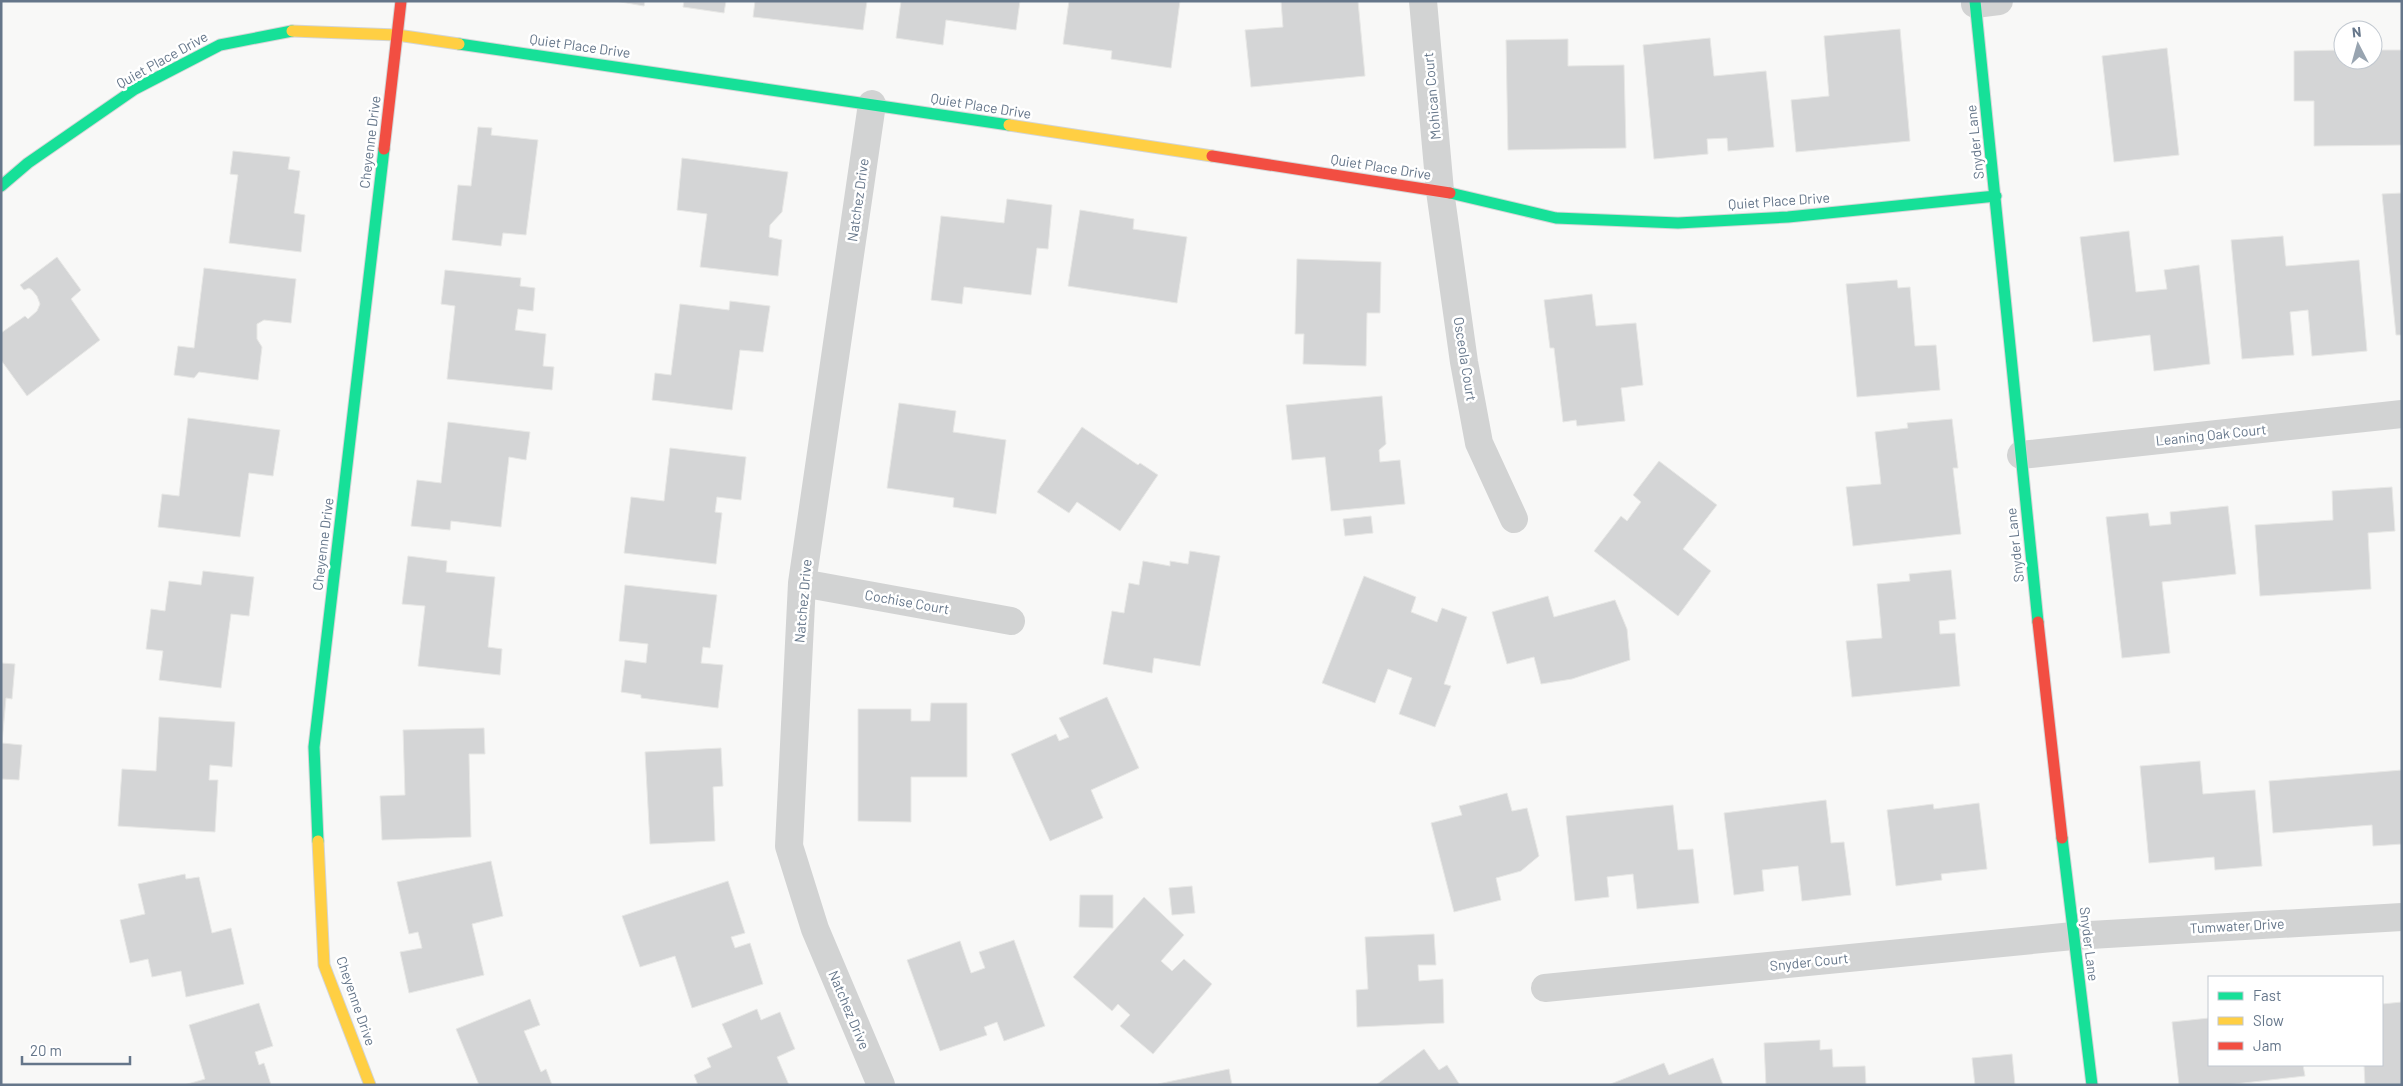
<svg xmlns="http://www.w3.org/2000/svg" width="2403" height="1086" viewBox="0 0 2403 1086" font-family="Barlow,sans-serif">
	<rect width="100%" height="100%" fill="#f8f8f7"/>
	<path fill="#d4d5d6" stroke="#e8e8e6" d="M615 1H645L644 6Z
		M684 1H726L724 13 683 7Z
		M755 1H867L863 30 753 17Z
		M901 1H1020L1016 30 946 20 943 45 896 38Z
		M1069 1H1180L1171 68 1111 59 1112 51 1063 44Z
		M1281 1H1358L1365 76 1251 87 1245 30 1283 27Z
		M1900 29 1910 141 1796 152 1791 100 1829 96 1824 36Z
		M1710 38 1714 76 1766 71 1774 147 1728 151 1727 138 1707 139 1708 154 1654 159 1643 45Z
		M1568 39V66L1624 65 1626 148 1508 150 1506 40Z
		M2167 48 2179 155 2114 162 2102 56Z
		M2343 50V60H2373V50H2402V145L2314 146V101H2294V51Z
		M478 127 492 128 491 135 538 140 526 235 503 233 501 246 452 240 458 185 471 186Z
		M233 151 290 157 288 169 300 171 294 213 305 215 301 252 229 243 238 175 230 174Z
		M682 158 788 172 782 212 770 225 769 237 782 240 778 276 700 267 707 214 677 210Z
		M2402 193V335H2396L2382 194Z
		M1007 199 1052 205 1048 249 1037 248 1031 295 964 287 962 304 931 300 941 216 1004 223Z
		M1080 210 1134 219 1133 229 1187 237 1177 303 1068 286Z
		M2129 231 2136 292 2167 289 2164 270 2199 265 2210 364 2154 371 2150 335 2093 342 2080 237Z
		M2283 236 2286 266 2359 260 2367 351 2312 356 2308 310 2290 312 2294 355 2242 359 2231 240Z
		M57 257 81 290 71 299 100 340 27 396 1 360V333L25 316 28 319 37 311 40 304 37 296 32 290 29 288 24 290 20 285Z
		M1297 259 1381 262 1380 313H1367L1366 366 1303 364 1304 334H1295Z
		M204 268 296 279 291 323 264 320 257 324V339L262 347 258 380 199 372 194 378 174 375 178 346 194 348Z
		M445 270 521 278 520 286 535 288 533 311 518 309 515 330 546 334 543 366 554 367 552 390 447 379 455 306 441 304Z
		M1897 280 1898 288 1910 287 1915 346 1936 345 1940 390 1857 397 1846 284Z
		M1592 294 1596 326 1636 323 1643 385 1621 388 1625 421 1577 426 1576 420 1563 422 1554 348H1550L1544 300Z
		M730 301 770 306 763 352 740 350 732 410 652 400 655 373 671 375 680 304 729 310Z
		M1382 396 1386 444 1379 450 1380 462 1400 460 1405 504 1331 511 1325 457 1292 460 1286 405Z
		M899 403 956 411 953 432 1006 440 996 514 953 507 954 498 887 488Z
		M188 418 280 430 273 476 249 473 240 537 158 527 162 494 179 496Z
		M1952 419 1958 468H1953L1961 534 1853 546 1846 487 1881 484 1875 432 1908 428 1907 423Z
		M448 422 530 432 526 460 509 457 501 527 451 521 450 530 411 526 417 480 441 483Z
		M1082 427 1138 465 1140 463 1158 475 1120 531 1077 502 1069 513 1037 492Z
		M670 448 746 457 741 500 717 497 715 512 722 513 716 564 624 553 631 497 664 501Z
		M1659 461 1717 505 1683 549 1711 571 1678 616 1594 551 1621 516 1627 521 1641 502 1633 495Z
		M2392 487 2395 531 2368 533 2371 589 2260 596 2255 525 2333 520 2332 491Z
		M2228 506 2236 574 2162 582 2170 653 2122 658 2106 517 2148 513 2150 526 2171 524 2170 512Z
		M1371 516 1373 533 1345 536 1343 519Z
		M1190 551 1220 556 1200 666 1154 658 1152 673 1103 664 1112 611 1124 613 1129 583 1139 585 1143 561 1170 566V561L1188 564Z
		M408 556 447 561 446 572 495 577 488 647 502 649 500 675 418 666 425 606 402 604Z
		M1951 570 1956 619 1939 621 1940 634 1955 633 1960 686 1852 697 1846 641 1882 638 1877 584 1910 581 1909 574Z
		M203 571 254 577 249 616 231 614 221 688 159 680 163 651 146 649 151 609 165 611 169 581 201 585Z
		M1364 576 1416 597 1411 612 1437 622 1442 608 1467 617 1444 684 1451 686 1435 727 1399 714 1412 678 1388 669 1375 703 1322 683Z
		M625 585 717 595 710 648 703 647 701 663 723 665 718 708 641 698V695L621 692 625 660 646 663 648 644 619 641Z
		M1548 596 1554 617 1615 600 1627 629 1630 660 1572 679 1541 684 1534 657 1507 664 1492 612Z
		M1 663 15 664 12 699 6 698 2 743 22 745 19 780 1 779Z
		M1107 697 1139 768 1091 790 1103 818 1050 841 1011 754 1056 734 1059 741 1069 737 1059 718Z
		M931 703H967V777H911V822L858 821V709H911V721H930Z
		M159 717 235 722 232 767 210 765 209 780H218L215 832 118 826 122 769 156 771Z
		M484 728 485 754H469L471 837 382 840 380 796 405 795 403 730Z
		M721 748 723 786 713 787 715 841 650 844 645 752Z
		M2200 761 2203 794 2255 790 2262 866 2215 870 2214 857 2149 863 2140 766Z
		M2402 770V844L2373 846 2372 825 2273 833 2269 781Z
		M1507 793 1512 811 1527 808 1539 856 1521 871 1496 878 1501 900 1454 912 1431 823 1462 815 1459 806Z
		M1826 800 1831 843 1844 842 1851 895 1802 901 1798 866 1762 870 1764 891 1734 895 1724 813Z
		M1979 803 1987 869 1941 874 1942 880 1896 886 1887 810 1933 804 1934 809Z
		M1673 805 1678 850 1693 849 1699 903 1637 909 1633 874 1607 877 1609 897 1575 901 1566 816Z
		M491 861 503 916 472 924 484 975 409 993 400 952 422 948 418 932 409 934 397 882Z
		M185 874 186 879 199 877 212 933 231 928 244 984 186 997 181 971 152 977 148 959 130 963 120 920 145 914 138 884Z
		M728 881 745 933 731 937 735 948 750 943 763 984 692 1008 675 956 640 967 622 916Z
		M1192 886 1195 913 1172 915 1169 888Z
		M1080 895H1113V928L1079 927Z
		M1144 897 1184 935 1161 961 1172 971 1184 959 1212 984 1153 1054 1120 1026 1130 1015 1118 1004 1112 1011 1073 977Z
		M1434 934 1436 965H1418L1419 981 1443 979 1444 1023 1357 1027 1356 990 1368 989 1365 937Z
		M1014 940 1045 1026 1004 1041 997 1022 984 1027 987 1035 940 1051 907 960 960 941 971 973 985 968 979 952Z
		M530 999 540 1025 524 1031 541 1072 546 1069 552 1085H479L456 1029Z
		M2402 1002V1085H2365L2364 1065H2382V1004Z
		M259 1003 273 1046 255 1052 259 1065 264 1063 271 1085H184L205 1079 189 1025Z
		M757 1009 761 1020 780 1012 795 1049 777 1057 789 1085H698L694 1075 711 1067 707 1058 732 1047 722 1024Z
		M2209 1018V1065H2303L2305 1076 2226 1085H2179L2172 1022Z
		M1820 1040V1050L1832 1049 1833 1067 1865 1066 1866 1085H1766L1764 1043Z
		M1424 1049 1439 1070 1447 1065 1460 1085H1376Z
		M2012 1054 2015 1085H1975L1972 1058Z
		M1713 1058 1723 1085H1608L1664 1063 1669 1075Z
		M1229 1069 1232 1085H1158V1084Z"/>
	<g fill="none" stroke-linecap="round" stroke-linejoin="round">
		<defs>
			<path id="fast" d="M1975 1 2038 622
				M459 44 1009 125
				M1 186 28 163 135 89 220 45 292 31
				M1450 193 1556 218 1678 223 1788 217 1996 196
				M2062 838 2092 1085
				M318 841 314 747 384 149"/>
			<path id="slow" d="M292 31 397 35 459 44
				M1009 125 1212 156
				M318 841 324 965 370 1085"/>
			<path id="jam" d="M384 149 401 1
				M1212 156 1450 193
				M2038 622 2062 838"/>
		</defs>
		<use href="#fast" stroke="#d3d5d6" stroke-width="13"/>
		<use href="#slow" stroke="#d3d5d6" stroke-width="13"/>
		<use href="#jam" stroke="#d3d5d6" stroke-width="13"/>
		<path stroke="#d2d3d3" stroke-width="28" d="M1423 1 1440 191 1464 362 1479 443 1514 519
			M1975 4 1999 1
			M872 104 802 583 789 846 815 929 881 1085
			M2021 455 2402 414
			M802 583 1011 621
			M1545 988 2073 936 2402 917"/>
		<use href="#fast" stroke="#16e098" stroke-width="11"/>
		<use href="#slow" stroke="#ffcf43" stroke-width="11"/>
		<use href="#jam" stroke="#f24e42" stroke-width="11"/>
	</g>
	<g text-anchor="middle" stroke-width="5" stroke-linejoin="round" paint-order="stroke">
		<g font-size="14" fill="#65768a" stroke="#fff">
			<text transform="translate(580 46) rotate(8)" y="5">Quiet Place Drive</text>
			<text transform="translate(162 60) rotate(-29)" y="5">Quiet Place Drive</text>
			<text transform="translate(1432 96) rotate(-95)" y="5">Mohican Court</text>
			<text transform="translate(981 106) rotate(9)" y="5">Quiet Place Drive</text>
			<text transform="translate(370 142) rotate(-83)" y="5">Cheyenne Drive</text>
			<text transform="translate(1975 142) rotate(-96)" y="5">Snyder Lane</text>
			<text transform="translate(1381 167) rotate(9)" y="5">Quiet Place Drive</text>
			<text transform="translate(858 200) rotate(-82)" y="5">Natchez Drive</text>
			<text transform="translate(1779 201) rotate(-4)" y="5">Quiet Place Drive</text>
			<text transform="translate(1465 359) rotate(81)" y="5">Osceola Court</text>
			<text transform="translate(2211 435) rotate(-6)" y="5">Leaning Oak Court</text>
			<text transform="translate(323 544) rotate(-83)" y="5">Cheyenne Drive</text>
			<text transform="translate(2015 545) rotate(-96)" y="5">Snyder Lane</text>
			<text transform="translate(803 601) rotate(-85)" y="5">Natchez Drive</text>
			<text transform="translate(907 602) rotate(10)" y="5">Cochise Court</text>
			<text transform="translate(2237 926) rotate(-3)" y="5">Tumwater Drive</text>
			<text transform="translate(2089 944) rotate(83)" y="5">Snyder Lane</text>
			<text transform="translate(1809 962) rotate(-6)" y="5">Snyder Court</text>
			<text transform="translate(356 1001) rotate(71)" y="5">Cheyenne Drive</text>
			<text transform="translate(849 1010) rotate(67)" y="5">Natchez Drive</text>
		</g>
	</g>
	<rect width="2403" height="1086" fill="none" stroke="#65768a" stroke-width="5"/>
	<rect x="2208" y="976" width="175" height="90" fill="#ffffff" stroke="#c1c8d0"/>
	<rect x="2218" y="992" width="25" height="8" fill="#16e098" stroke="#c1c8d0"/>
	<text x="2253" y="1001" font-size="15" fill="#65768a">Fast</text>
	<rect x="2218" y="1017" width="25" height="8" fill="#ffcf43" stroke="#c1c8d0"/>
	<text x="2253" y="1026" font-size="15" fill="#65768a">Slow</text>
	<rect x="2218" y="1042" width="25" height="8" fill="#f24e42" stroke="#c1c8d0"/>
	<text x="2253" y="1051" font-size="15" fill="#65768a">Jam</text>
	<g transform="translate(2358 45) rotate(354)"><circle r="24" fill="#ffffff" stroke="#c1c8d0"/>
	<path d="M0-4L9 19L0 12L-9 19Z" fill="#98a4b0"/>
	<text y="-8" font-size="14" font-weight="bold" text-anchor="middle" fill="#65768a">N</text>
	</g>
	<path d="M22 1056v8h108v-8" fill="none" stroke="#65768a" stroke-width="2.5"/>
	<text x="30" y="1056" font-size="15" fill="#65768a" stroke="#ffffff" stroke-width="4" paint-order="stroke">20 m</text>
</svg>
